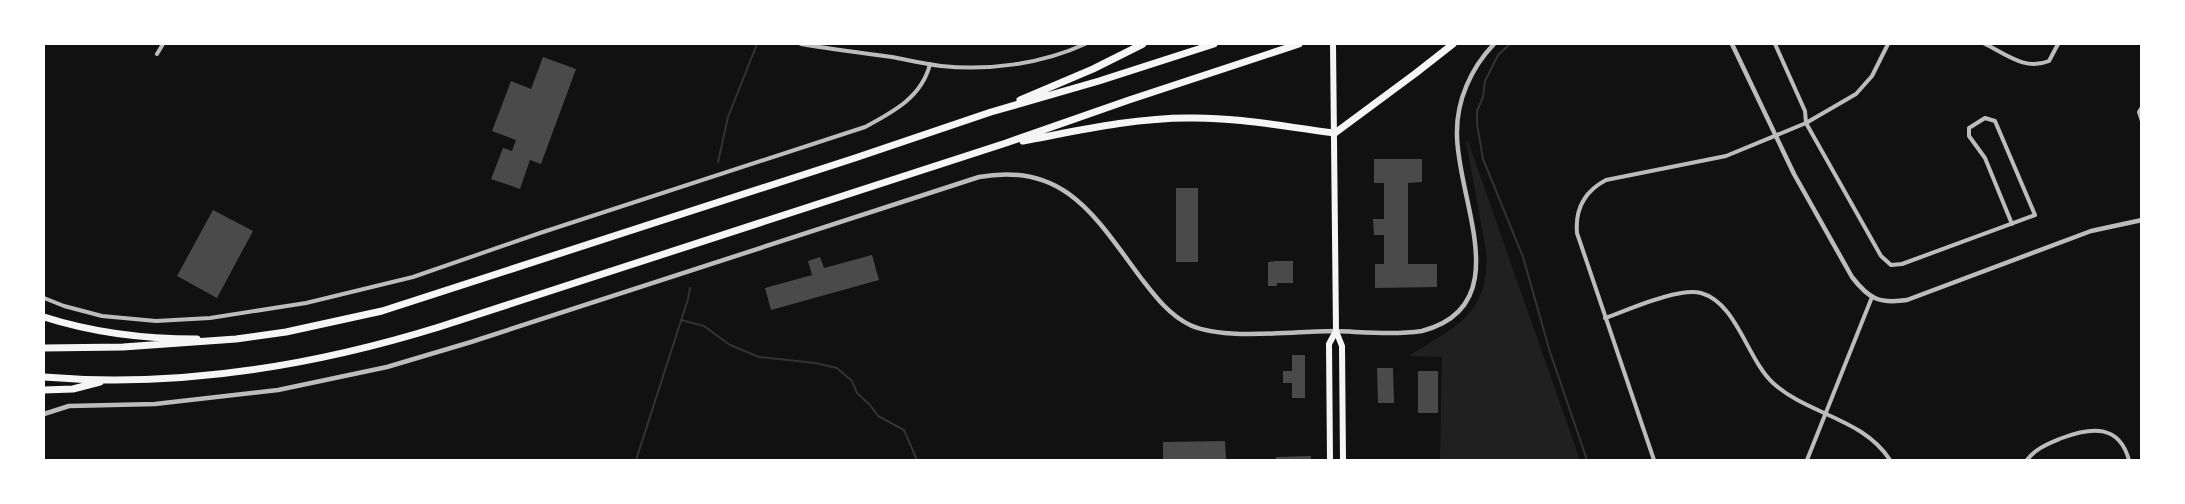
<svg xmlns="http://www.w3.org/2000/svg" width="2185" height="504" viewBox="0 0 2185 504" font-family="Bitter,serif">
	<rect width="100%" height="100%" fill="#111"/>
	<path fill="#202020" d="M1466 141H1468L1580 460H1440L1442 357 1409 356C1456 326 1490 315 1486 251Z"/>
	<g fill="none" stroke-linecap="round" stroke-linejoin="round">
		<path stroke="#333" stroke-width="2" d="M1510 44 1498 55 1485 81 1483 97 1477 111V124L1483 159 1523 257 1550 352 1587 460
			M718 162 728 117 757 44
			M681 320 704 326 730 345 759 357 815 363 837 368 852 381 857 393 870 405 878 416 904 430 917 460
			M636 460 688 299 690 288"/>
	</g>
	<path fill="#4a4a4a" d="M543 57 576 69 541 164 530 160 520 189 491 179 503 148 512 151 516 140 492 131 511 81 531 89Z
		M1374 159H1422V182L1408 183V264H1437V287L1375 288V264H1384V235H1374L1373 219H1384V183H1374Z
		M1176 188H1198V262H1176Z
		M213 210 253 231 217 298 177 276Z
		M872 255 879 280 771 310 765 288 812 275 808 261 820 257 824 268Z
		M1276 261H1293V283H1277V286H1268V262Z
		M1292 355H1305V398H1292V383H1283V371H1292Z
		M1377 368H1393L1394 403H1378Z
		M1418 371H1438V413H1418Z
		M1225 441 1226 459 1163 460V442Z
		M1311 456V460H1276V457Z"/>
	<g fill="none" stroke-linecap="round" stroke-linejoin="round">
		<path stroke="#bcbcbc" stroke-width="4" d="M801 44C831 49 862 53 892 57 908 60 925 64 941 66 988 71 1042 64 1085 44
			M1775 44 1805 111 1806 123 1881 256 1891 265 1902 264 2035 215 1995 121 1985 118 1969 128V136L1985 158 2012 224
			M1985 44C2006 54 2025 71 2049 61L2058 44
			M157 54 163 44
			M2142 107 2139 112 2142 121
			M44 298 64 306 102 316 156 321 210 318 306 303 413 277 540 233 865 127C893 112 922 97 930 64
			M1605 318C1628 310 1679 287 1701 293 1737 303 1747 359 1773 383 1808 415 1863 418 1890 460
			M1654 460 1577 233C1575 209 1585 191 1606 180L1726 156 1806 123 1856 94 1872 76 1888 44
			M1807 460 1872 297
			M2027 460C2036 448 2048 444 2062 438 2091 427 2119 424 2129 460"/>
		<path stroke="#bcbcbc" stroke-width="4.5" d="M1732 44 1794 174 1852 277C1869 299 1879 304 1907 300L2091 231 2142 220
			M44 414 69 406 155 404 278 390 387 367 471 342 979 177C1065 161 1096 218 1141 278 1155 296 1169 315 1190 325 1224 341 1296 331 1335 331 1365 332 1393 335 1422 331 1518 306 1457 200 1457 135 1456 101 1471 68 1494 44"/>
		<path stroke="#f5f5f5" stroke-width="6" d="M1333 44 1336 331 1342 346 1343 460
			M1330 460 1329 344 1336 331"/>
		<path stroke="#f5f5f5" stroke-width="7" d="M1020 100 1093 69 1143 44
			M1023 141C1077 131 1133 118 1188 118 1238 117 1285 127 1335 133L1416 73 1453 44
			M44 317C94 333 145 339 197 339
			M44 348 123 347 236 339 286 332 382 311 855 158 991 112 1099 81 1214 44
			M44 377C176 388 313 366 439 327L1006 143 1129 100 1299 44
			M44 390 73 389 100 382"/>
	</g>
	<rect width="2185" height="504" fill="none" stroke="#ffffff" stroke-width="90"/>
</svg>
